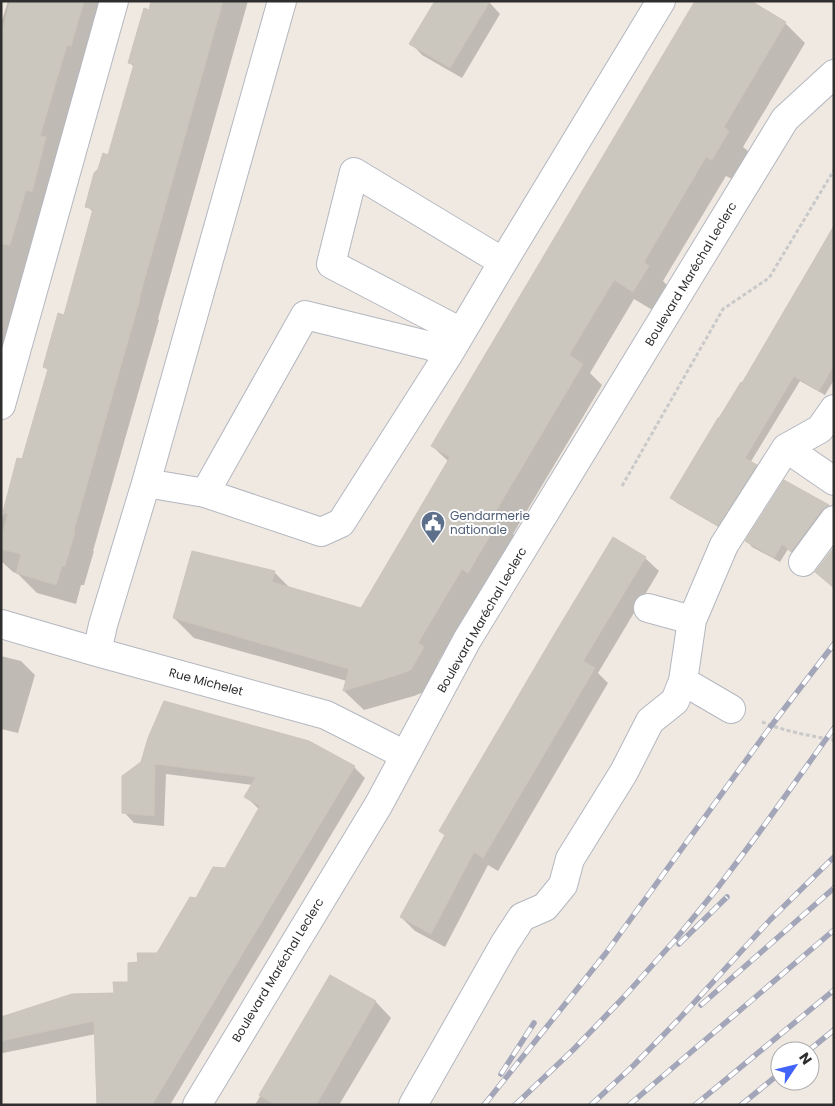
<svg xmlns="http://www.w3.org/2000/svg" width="835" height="1106" viewBox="0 0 835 1106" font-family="Poppins,sans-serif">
	<rect width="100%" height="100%" fill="#efe9e1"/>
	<path fill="#0003" d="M8 1H103L1 369V24Z
		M153 1H248L158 319 159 320 93 551H94L84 585H81L76 604 37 593 18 574 13 572 1 561V522L18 459 23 461 49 371 44 366 65 317 94 213 87 206 109 156 134 67 129 62 150 12Z
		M489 2 500 14 462 78 422 55 411 43Z
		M785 23 805 43 743 147 748 151 732 179 726 176 663 281 668 286 654 311 634 299 590 373 602 385 513 534 519 540 488 592 482 588 438 662 443 667 431 689 414 696 364 710 344 691 347 681 194 638 174 618 274 572 291 589 361 609 448 461 432 446Z
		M834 225V380L825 395 800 381 750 463 756 466 762 471 724 530 677 503 672 498 742 385 812 265V264Z
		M784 482 828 506 833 512 797 557 788 549 780 562 752 547 747 541Z
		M645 558 659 571 598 673 608 683 498 871 488 865 445 947 415 931 401 917 446 836 441 831Z
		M1 656 21 661 35 675 18 733 1 729Z
		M143 763 354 767 365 778 170 1105H98L96 1034 3 1053 1 1052V1012L3 1017 116 994 130 983 139 963 158 954 197 899 226 869 260 810 246 797 253 785 166 774 164 826 134 823 124 812Z
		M331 977 376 1002 391 1018 339 1105H255Z"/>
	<path fill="#cbc7bf" stroke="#cbc5ba" d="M10 1H84L71 46 67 45 40 136 46 137 32 192 26 190 10 245 1 244V35Z
		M151 1H223L139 299H140L74 530 75 531 65 566H62L56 585 16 573 21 554 1 549V538L8 514 3 512 17 458 22 459 48 369 43 367 58 313 64 315 93 209 85 207 94 173 98 169 103 153 108 155 134 64 128 63 144 8 149 10Z
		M435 1H490L450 68 409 44Z
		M695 1H751L786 22 724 127 729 131 712 160 706 157 644 262 649 266 633 292 614 280 569 355 583 364 493 516 500 519 468 573 462 569 418 643 424 647 411 670 394 676 343 691 349 669 173 618 192 551 275 571 272 582 361 608 450 457 431 446Z
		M834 226V365L819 391 794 376 745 458 757 465 718 526 670 498 718 418H719L741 382 742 383Z
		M784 480 829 505 821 511 791 552 782 544 774 558 745 541Z
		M613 537 646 557 583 661 595 668 483 858 474 852 431 934 400 917 445 835 439 831 554 635Z
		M834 547V588L815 572Z
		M164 701 309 741 355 766 152 1105H97L94 1021 1 1041V1017L72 994 114 993 113 982H128V963L138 962 137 953H157L190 897 196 898 213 867 225 868 260 806 244 797 256 777 155 764 154 816 122 813V776L141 762 148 738Z
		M330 975 376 1001 316 1105H275L259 1095Z"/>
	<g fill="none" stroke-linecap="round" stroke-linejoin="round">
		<defs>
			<path id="minor" d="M461 332 331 264 354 172 503 262
				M1 405 114 1
				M786 448 834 481
				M146 483 205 493 305 315 431 346 448 355
				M205 493 321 532 341 523 448 355 503 262 661 1
				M803 562 834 520
				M692 620 724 545 786 448 820 429 834 409
				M1 624 97 652 326 715 405 755
				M97 652 103 625 146 483 282 1
				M683 681 731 709
				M197 1105 379 804 467 640 785 119 834 74
				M413 1105 505 943 522 917 545 907 563 885 570 859 624 772 650 721 675 701 683 681 692 620 648 608"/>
		</defs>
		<use href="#minor" stroke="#b4b7c1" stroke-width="30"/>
		<path stroke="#c9c9c9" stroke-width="3" stroke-dasharray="4 2.5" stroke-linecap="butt" d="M622 486 723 309 769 278 834 170
			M762 722C784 731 810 736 834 740"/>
		<use href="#minor" stroke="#fff" stroke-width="28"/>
		<defs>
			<path id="rail" d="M679 944 727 897
				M701 1005 834 888
				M808 1051 834 1030
				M501 1074 534 1023
				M484 1105 606 953 771 726 834 644
				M515 1105 573 1050 623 998 675 940 716 890 758 834 834 728
				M591 1105 634 1065 679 1019 770 920 834 857
				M629 1105 834 930
				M695 1105 834 990
				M741 1105 780 1073"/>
		</defs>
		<use href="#rail" stroke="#a3a6b8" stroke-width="5.5"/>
		<use href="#rail" stroke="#fff" stroke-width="4" stroke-dasharray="11" stroke-linecap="butt"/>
	</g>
	<defs>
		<symbol id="civic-pin" viewBox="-11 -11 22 30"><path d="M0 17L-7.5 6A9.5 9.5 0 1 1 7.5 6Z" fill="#5c6f8a" stroke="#fff"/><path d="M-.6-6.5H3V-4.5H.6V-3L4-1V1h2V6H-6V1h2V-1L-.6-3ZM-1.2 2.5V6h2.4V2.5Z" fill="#fff"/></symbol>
	</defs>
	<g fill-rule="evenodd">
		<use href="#civic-pin" x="419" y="509" width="28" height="38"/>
	</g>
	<g text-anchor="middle" stroke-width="4" stroke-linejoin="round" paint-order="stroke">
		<g font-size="12" fill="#2e2e2e" stroke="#fff">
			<text transform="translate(691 274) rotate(-59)" y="4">Boulevard Maréchal Leclerc</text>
			<text transform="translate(482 620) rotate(-60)" y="4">Boulevard Maréchal Leclerc</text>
			<text transform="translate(206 682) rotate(15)" y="4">Rue Michelet</text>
			<text transform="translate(278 970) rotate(-59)" y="4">Boulevard Maréchal Leclerc</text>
		</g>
		<g font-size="12" fill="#4e5e75" stroke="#fff" text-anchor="start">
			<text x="450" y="520">Gendarmerie<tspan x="450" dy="14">nationale</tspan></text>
		</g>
	</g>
	<rect width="835" height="1106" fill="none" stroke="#2e2e2e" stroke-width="5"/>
	<g transform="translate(795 1066) rotate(55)"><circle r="24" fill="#ffffff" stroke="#ababab"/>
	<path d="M0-4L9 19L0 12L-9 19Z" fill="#4264fb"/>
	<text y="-8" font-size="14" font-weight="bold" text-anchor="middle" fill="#2e2e2e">N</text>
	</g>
</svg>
